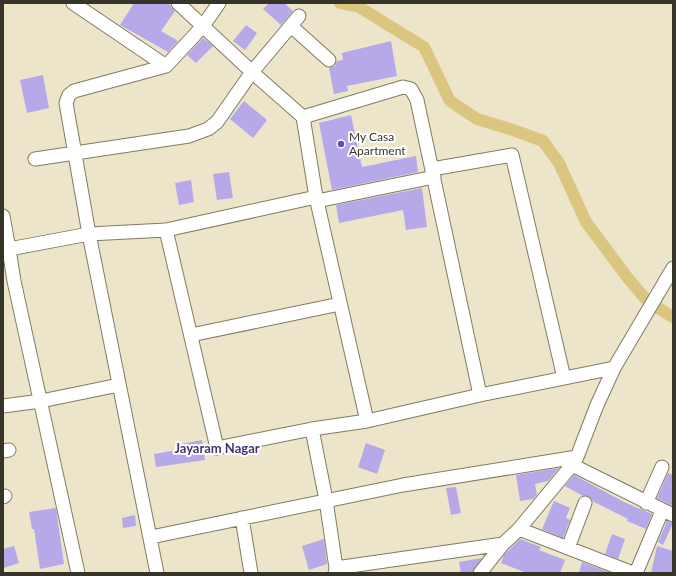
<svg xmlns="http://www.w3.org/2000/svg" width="676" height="576" viewBox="0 0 676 576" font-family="Lato,sans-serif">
	<rect width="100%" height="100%" fill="#ede5ca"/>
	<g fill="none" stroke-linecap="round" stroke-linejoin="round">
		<path stroke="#dbc680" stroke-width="12" d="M340 3 359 7 424 47 450 101 477 119 513 130 543 141 559 163 586 222 627 277 648 302 673 317"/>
	</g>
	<path fill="#b7a8e9" d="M134 3H168L175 11 161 31 178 41 168 52 120 25Z
		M269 3H284L293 11 281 25 263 9Z
		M246 25 257 33 245 50 233 41Z
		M203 38 213 46 196 63 187 55Z
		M391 41 397 76 347 86 348 91 334 94 329 68 335 66 337 61 343 60 342 53Z
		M43 75 49 108 27 113 20 80Z
		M244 101 267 120 253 138 230 119Z
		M351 115 362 167 416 156 418 172 332 190 319 123Z
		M229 172 233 198 217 200 213 174Z
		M191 180 194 202 179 205 175 183Z
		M422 188 427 227 406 230 403 210 339 223 336 205Z
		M202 440 205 460 156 467 154 454 177 450 176 445Z
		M366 443 385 450 377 474 358 467Z
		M559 468 548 481 535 484 537 495 533 499 520 501 516 475Z
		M668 473 673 475V506L657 498Z
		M574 475 624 502 652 514 646 529 627 521 628 519 592 501 588 496H583L565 486Z
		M456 487 461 513 451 515 446 488Z
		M554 501 570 508 566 518 570 520 563 538 542 529Z
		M56 508 64 564 40 569 34 529H32L29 512Z
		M135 515 136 526 123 528 122 518Z
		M667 521 673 523 663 545 658 542Z
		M612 534 625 539 618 559 605 554Z
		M324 539 327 564 309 570 302 546Z
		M520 539 541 547 539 550 565 560 560 573H527L501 563 504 555Z
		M14 546 19 563 3 568V549Z
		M657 546 673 551V573H651Z
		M482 558 472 573H461L459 562Z
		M582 562 611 573H579Z"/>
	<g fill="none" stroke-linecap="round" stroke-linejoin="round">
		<defs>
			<path id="minor" d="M73 3 166 66
				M178 3 252 72 303 117 316 197
				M291 26 329 60
				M303 117 403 87 411 89 417 100 480 395
				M35 159 189 136 208 129 217 122 252 72 299 16
				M432 169 512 155 564 378
				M317 201 434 177
				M3 216 9 249
				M166 230 217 448 312 429 367 421 480 395 614 368
				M191 335 340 304
				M3 406 41 401 119 385
				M312 429 326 500 336 568 335 573
				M3 451 9 450
				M572 465 673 515
				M3 497 5 496
				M646 503 662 467
				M242 518 251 573
				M519 529 633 573
				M151 537 403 485 577 457
				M568 548 585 503
				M336 568 503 544
				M78 573 14 281 9 249 89 234 166 230 316 197 367 421
				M157 573 89 234 66 103 69 95 74 91 166 66 203 26 219 3
				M480 573 503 544 519 529 572 465 577 457 597 405 614 368 673 268
				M636 573 662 511"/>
		</defs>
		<use href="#minor" stroke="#827b62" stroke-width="15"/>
		<use href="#minor" stroke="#fff" stroke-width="13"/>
	</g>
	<circle fill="#6d45bd" stroke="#fff" stroke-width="1.5" cx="341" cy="144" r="4"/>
	<g text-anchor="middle" stroke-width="4" stroke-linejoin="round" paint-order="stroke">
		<g font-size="12" fill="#363328" stroke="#fff" text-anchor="start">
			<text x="349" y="141">My Casa<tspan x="349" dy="14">Apartment</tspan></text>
		</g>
		<g font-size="13" font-weight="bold" fill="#453470" stroke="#fff">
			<text x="217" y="453">Jayaram Nagar</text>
		</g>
	</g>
	<rect width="676" height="576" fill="none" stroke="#363328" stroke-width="8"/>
</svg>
